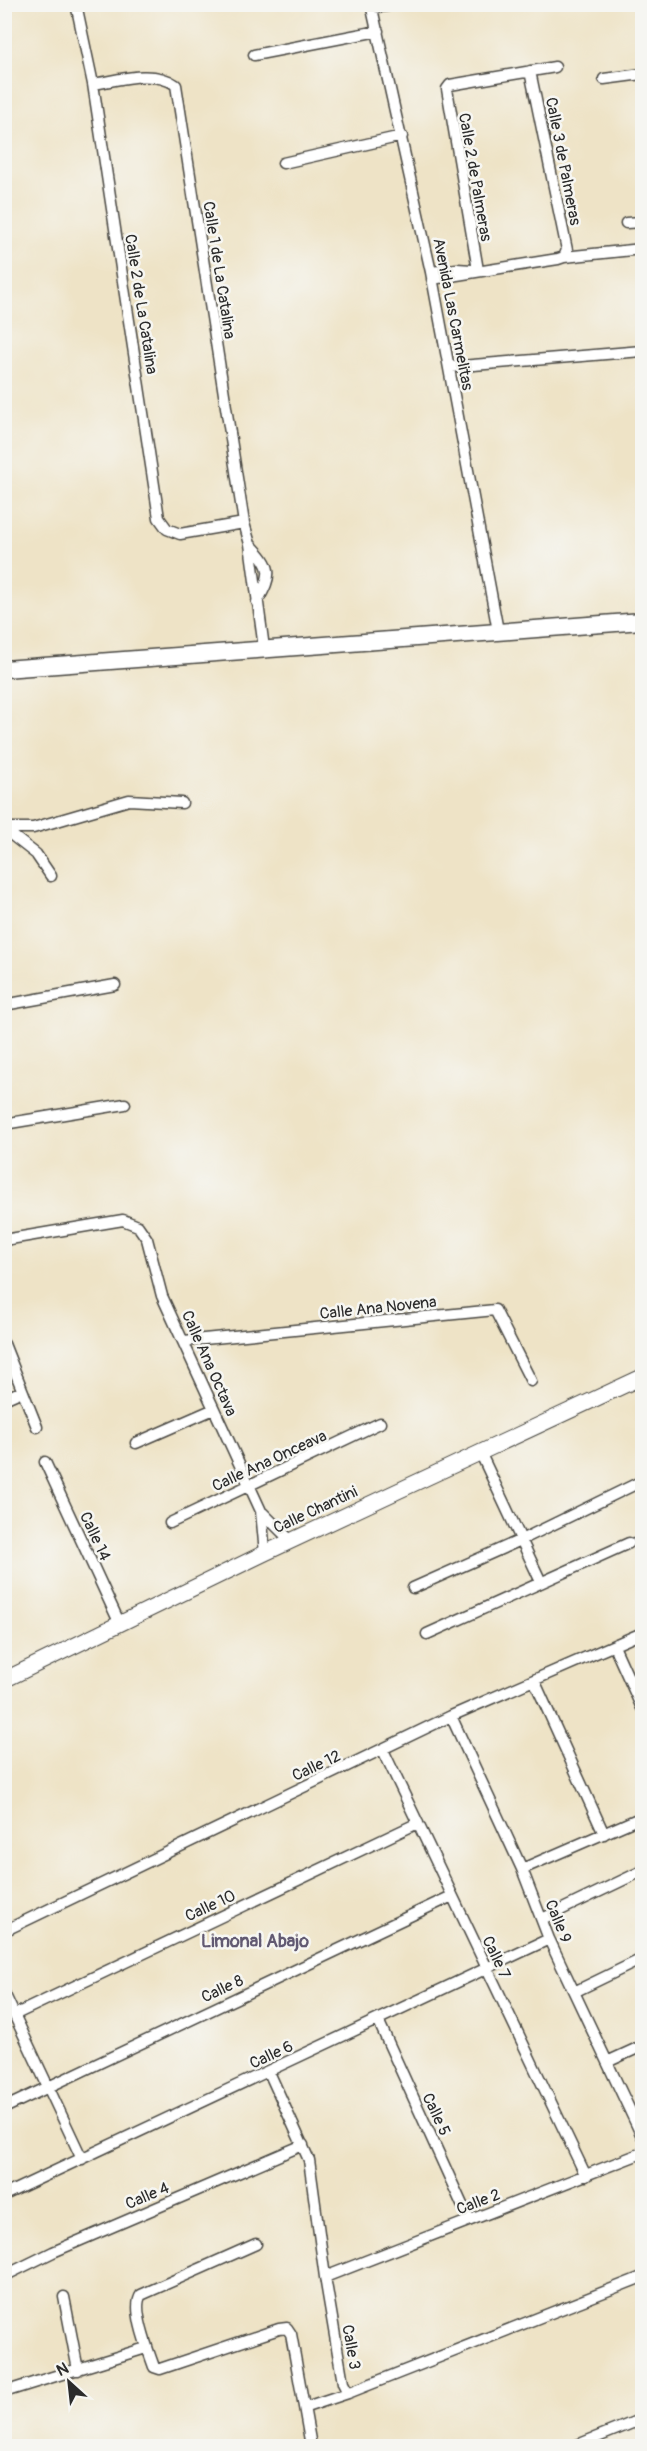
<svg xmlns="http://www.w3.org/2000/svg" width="647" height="2451" viewBox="0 0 647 2451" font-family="Pangolin,sans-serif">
	<rect width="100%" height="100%" fill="#f6f6f2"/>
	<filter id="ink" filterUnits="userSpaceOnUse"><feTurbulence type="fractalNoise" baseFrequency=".0167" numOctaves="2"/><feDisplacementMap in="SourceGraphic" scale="12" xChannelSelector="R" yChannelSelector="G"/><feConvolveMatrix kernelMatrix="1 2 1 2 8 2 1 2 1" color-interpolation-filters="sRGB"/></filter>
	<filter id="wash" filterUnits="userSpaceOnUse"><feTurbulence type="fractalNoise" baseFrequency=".008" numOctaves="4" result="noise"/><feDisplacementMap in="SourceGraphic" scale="24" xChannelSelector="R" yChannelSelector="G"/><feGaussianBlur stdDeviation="1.35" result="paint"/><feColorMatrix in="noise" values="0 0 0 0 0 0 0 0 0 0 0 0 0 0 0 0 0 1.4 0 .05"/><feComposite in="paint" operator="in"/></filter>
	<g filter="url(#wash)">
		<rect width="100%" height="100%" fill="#eee3c6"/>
	</g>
	<g filter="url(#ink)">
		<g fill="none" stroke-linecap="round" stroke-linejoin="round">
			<defs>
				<path id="street" d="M76 4 93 84 159 518 167 529 180 534 244 523
					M371 4 431 272 498 631
					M372 8 400 4
					M254 55 378 31
					M530 71 567 250 564 257
					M604 79 642 74
					M93 84C119 80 153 69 176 85L244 523 250 544 264 648
					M283 163 402 136
					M626 223 642 222
					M478 270 447 89 450 85 555 67
					M431 272 457 269 472 270
					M432 279 558 259 564 257 642 249
					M449 367 642 351
					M250 544C273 567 273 574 257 602
					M4 828H33L129 800 182 803
					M4 829 36 854 51 876
					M4 1005 115 985
					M4 1124 125 1104
					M4 1240 123 1220 138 1226 147 1239 162 1296 261 1511 265 1553
					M184 1341 495 1310 531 1381
					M4 1344 37 1427
					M4 1399 22 1391
					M136 1443 214 1409
					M480 1452 541 1582
					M45 1462 119 1622
					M261 1511 291 1541
					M170 1523 380 1423
					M413 1588 521 1540 642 1481
					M427 1634 629 1543
					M614 1646 642 1708
					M534 1680 604 1834
					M451 1716 522 1869 549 1939 642 2136
					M383 1750 586 2176
					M522 1869 642 1817
					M542 1919 642 1871
					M4 1931 451 1716 642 1633
					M574 1992 642 1959
					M4 1993 82 2159
					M14 2015 418 1823
					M378 2020 469 2220
					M607 2062 642 2046
					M269 2072 309 2160 325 2277 343 2383 348 2393 642 2277
					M4 2108 452 1896
					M4 2195 549 1939
					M256 2244 141 2295C131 2309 149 2352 154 2367L160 2369 279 2329 287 2328 291 2334 311 2446
					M4 2276 53 2252 303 2145
					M325 2277 642 2153
					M64 2297 78 2370
					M4 2392 146 2348
					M306 2407 348 2393
					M575 2446 642 2419"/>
				<path id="secondary" d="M4 1680 265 1553 642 1377"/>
				<path id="primary" d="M4 669 642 621"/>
			</defs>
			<use href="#street" stroke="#484742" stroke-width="13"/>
			<use href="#secondary" stroke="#484742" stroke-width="17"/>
			<use href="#primary" stroke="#484742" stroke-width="19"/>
			<use href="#street" stroke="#fff" stroke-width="10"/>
			<use href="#secondary" stroke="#fff" stroke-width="15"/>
			<use href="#primary" stroke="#fff" stroke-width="16"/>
		</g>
	</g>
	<g text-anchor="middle" stroke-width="5" stroke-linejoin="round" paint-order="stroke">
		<g font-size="16" fill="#2b2b2b" stroke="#f6f6f2">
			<text transform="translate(564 161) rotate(79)" y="6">Calle 3 de Palmeras</text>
			<text transform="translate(476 177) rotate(80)" y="6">Calle 2 de Palmeras</text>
			<text transform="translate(220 270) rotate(81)" y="6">Calle 1 de La Catalina</text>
			<text transform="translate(142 304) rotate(81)" y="6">Calle 2 de La Catalina</text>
			<text transform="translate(454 314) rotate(79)" y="6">Avenida Las Carmelitas</text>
			<text transform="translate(378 1307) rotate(-6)" y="6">Calle Ana Novena</text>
			<text transform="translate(210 1363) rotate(66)" y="6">Calle Ana Octava</text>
			<text transform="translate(269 1460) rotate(-25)" y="6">Calle Ana Onceava</text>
			<text transform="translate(315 1509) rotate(-25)" y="6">Calle Chantini</text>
			<text transform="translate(96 1536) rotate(65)" y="6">Calle 14</text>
			<text transform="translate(316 1765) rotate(-25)" y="6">Calle 12</text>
			<text transform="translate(210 1905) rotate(-25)" y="6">Calle 10</text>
			<text transform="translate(559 1921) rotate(68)" y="6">Calle 9</text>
			<text transform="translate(497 1957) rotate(65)" y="6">Calle 7</text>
			<text transform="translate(222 1988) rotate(-25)" y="6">Calle 8</text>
			<text transform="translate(271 2054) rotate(-25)" y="6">Calle 6</text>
			<text transform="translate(437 2114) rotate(65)" y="6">Calle 5</text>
			<text transform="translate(147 2195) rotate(-23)" y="6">Calle 4</text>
			<text transform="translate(478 2201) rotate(-21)" y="6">Calle 2</text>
			<text transform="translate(352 2347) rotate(80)" y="6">Calle 3</text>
		</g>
		<g font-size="18" font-weight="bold" fill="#625a72" stroke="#f6f6f2">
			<text x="255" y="1947">Limonal Abajo</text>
		</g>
	</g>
	<rect width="647" height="2451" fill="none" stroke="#f6f6f2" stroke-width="24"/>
	<g transform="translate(69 2382) rotate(333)" stroke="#f6f6f2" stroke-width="4.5" paint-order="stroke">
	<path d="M0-4.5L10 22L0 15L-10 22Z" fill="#2b2b2b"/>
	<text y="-9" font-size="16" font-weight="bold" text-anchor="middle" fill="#2b2b2b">N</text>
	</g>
</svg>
